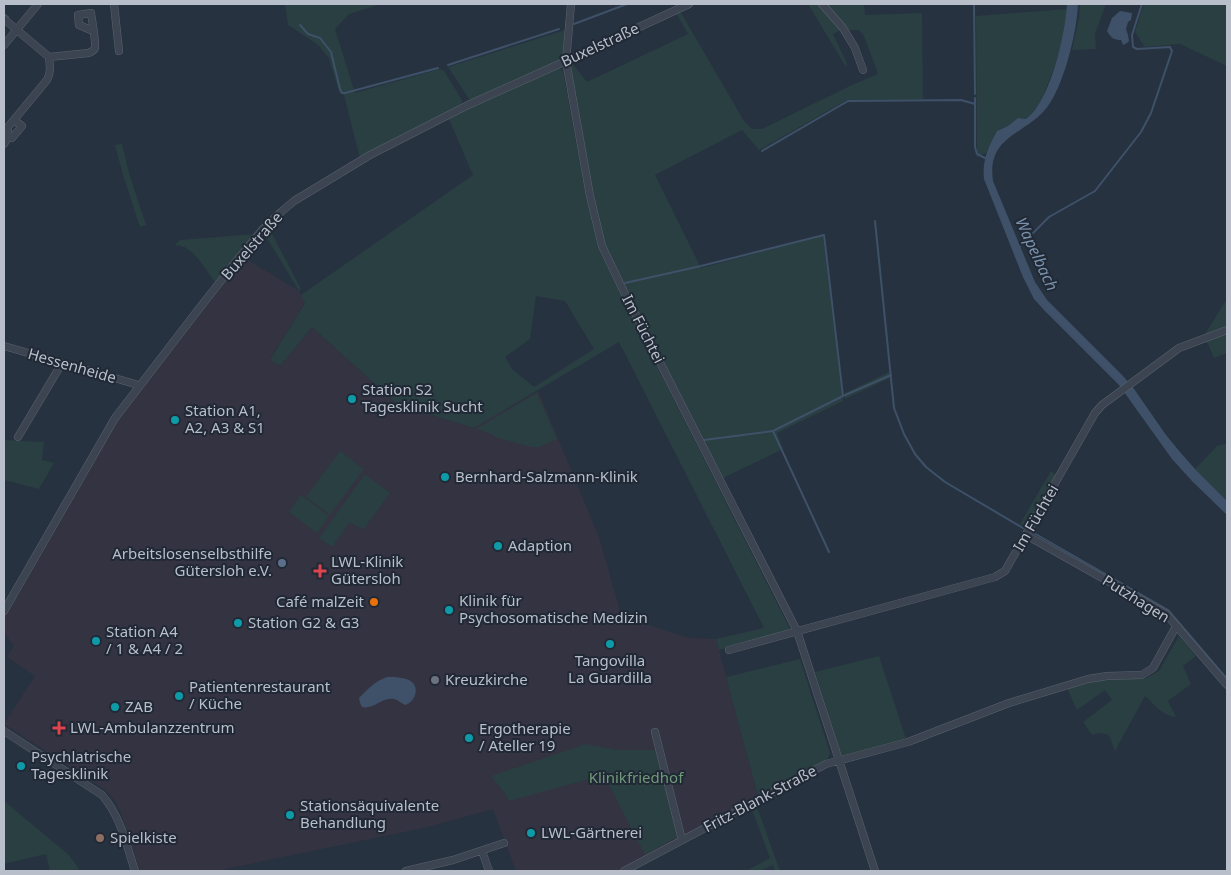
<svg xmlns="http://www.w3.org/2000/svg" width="1231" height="875" viewBox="0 0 1231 875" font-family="'Noto Sans',sans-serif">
	<rect width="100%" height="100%" fill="#273240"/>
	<path fill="#343341" d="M244 258 299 291 305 303 270 359 280 366 312 327 398 405 474 428 538 391 599 537 623 621 646 624 685 637 706 639H716L758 796 617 871H516L493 809 428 827 216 871H140L121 813 115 801 105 790 4 724 35 676 7 657 14 646 4 632V617L12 606 118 419Z"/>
	<path fill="#293f41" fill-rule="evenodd" d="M285 4H381L349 14 335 29 355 93 440 69 444 71 462 100V105L360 158 344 95 339 92 329 58 318 45 288 25Z
		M808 4H819L841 30 833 34 847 63 846 67Z
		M825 4H864L865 15 922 13 923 99 847 100 759 150 742 130 655 175 701 268 823 236 843 401 777 433 783 449 723 478 604 245 593 196 569 66 572 63 587 82 688 34 676 13 680 11 744 121 752 129H762L854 84 878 74 864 36 859 30H847Z
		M1080 4H1106L1095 34 1096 49 1072 50 1079 18Z
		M1144 4H1227V66L1180 44 1145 47 1135 32Z
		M1067 9 1062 42 1054 68 1043 96 1039 104 1030 115 1024 119H1018L1008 126 1000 129 995 134 986 153 977 157 976 16Z
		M565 30 563 55 560 56 558 61 474 100 469 99 448 67Z
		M558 68 563 71 586 197 593 226 598 247 620 293 789 627V631L736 646 719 650 716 639 764 628 619 342 474 428 398 405 312 327 280 366 270 360 305 303 301 295 473 175 449 119 468 109ZM536 296 565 301 594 349 534 387 512 369 505 357 530 339Z
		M122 144 129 173 146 225 140 227 123 175 115 145Z
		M267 230H270L301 289 299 291 264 233Z
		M256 234 217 281H214C205 269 191 242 174 246L180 240Z
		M1227 299V326L1205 334Z
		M1227 332V353L1214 358 1206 340Z
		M889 372 890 378 845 399V393Z
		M537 393 557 439 539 447H531L495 437 491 434 476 429Z
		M4 440 44 442 42 460 54 463 39 489 4 480Z
		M1227 443V501L1195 469 1217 446Z
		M340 451 364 469 330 515 306 497Z
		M1051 471 1056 475 1027 527 1020 524Z
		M365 474 390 493 363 530 350 522 332 547 319 538Z
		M301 495 329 516 317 533 289 512Z
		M1179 636 1196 656 1183 666 1191 684 1168 701 1176 717C1161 715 1156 706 1145 696L1115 751 1109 735 1100 733 1092 735 1083 722 1112 700 1105 690 1077 710 1067 688 1089 681 1107 679 1146 678 1159 671Z
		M879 656 906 739 842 757 815 672Z
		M800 659 830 753 827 760 758 796 726 677Z
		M586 744 617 750H656L677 837 645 855 604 775 509 801 507 796 491 776Z
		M4 801 69 855 79 869 73 871H50L46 854 4 864Z
		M756 804 780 871H775L773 865 760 871H746L770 858 751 807Z"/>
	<path fill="#3e5168" d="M1067 4H1078C1077 31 1065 80 1050 103 1030 135 986 133 993 181L1035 282 1047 300 1122 375 1132 386 1166 435 1180 452 1195 469 1227 501V515L1192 481 1172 459 1119 385 1044 310 1034 299 1023 277 984 179C982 161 988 147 997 131L1008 126 1018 118C1018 118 1025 119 1025 119 1029 117 1032 113 1034 111 1053 87 1065 34 1067 4Z
		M1120 11 1132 13 1131 20 1128 22 1126 29 1128 35 1129 41 1127 43 1123 45 1121 40C1114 40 1111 38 1107 31L1112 18Z
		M387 677C395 677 405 677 412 682 420 689 414 703 405 705 401 703 398 700 394 699 382 697 373 710 362 707L360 703 359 698C368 689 375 681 387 677Z"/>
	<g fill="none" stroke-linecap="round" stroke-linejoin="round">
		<path stroke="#3e5168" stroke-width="2" d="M974 4 975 94
			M4 14 8 17
			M574 24 627 4
			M300 25 308 34 320 38 331 52 340 89 342 93H345L438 68
			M448 65 559 29
			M975 98V147L977 154 985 158
			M762 151 848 101 961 100 975 104
			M875 221 894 408 904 434 915 454 926 467 945 482 1023 528
			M1018 248 1049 217 1095 191 1141 132 1151 113 1172 51 1170 47 1137 49 1133 47 1132 35 1142 4
			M625 283 701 266 824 235 843 396 773 431 704 440
			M843 396 891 375
			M773 431 829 552
			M1032 532 1168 610 1227 679"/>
		<defs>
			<path id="street" d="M114 4 119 51
				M571 4 566 61 590 196 602 246 624 292 797 631 875 871
				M822 4 843 28 855 48 863 70
				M4 19 49 57C50 66 51 73 47 80L8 127 7 139 4 144
				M4 45 38 4
				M49 57 89 53C92 51 94 51 95 48 96 42 92 20 91 13L78 15 79 25 93 31
				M6 132 12 138 22 126 14 120
				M4 346 135 384 139 387
				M18 437 62 363
				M1026 535 1166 614 1227 685
				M4 611 115 418 198 310 238 259 262 230 281 212 294 201 370 155 468 105 566 61 689 4
				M729 650 995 577 1005 571 1095 413 1102 405 1179 348 1227 330
				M4 731 102 795C121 817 126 844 135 871
				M655 732 681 836 683 840
				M482 851 489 871
				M406 871 453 860 504 843
				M624 871 826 764 908 742 1009 703 1088 679 1107 676 1142 675 1153 668 1174 630 1178 627"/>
		</defs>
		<use href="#street" stroke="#59626d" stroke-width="8"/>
		<use href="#street" stroke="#3b4450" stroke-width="7"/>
	</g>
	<g fill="#0f9aa8" stroke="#202935" stroke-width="2">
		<circle cx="352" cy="399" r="5"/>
		<circle cx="175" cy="420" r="5"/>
		<circle cx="445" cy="477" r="5"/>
		<circle cx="498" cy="546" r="5"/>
		<circle cx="449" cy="610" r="5"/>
		<circle cx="238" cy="623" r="5"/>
		<circle cx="96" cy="641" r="5"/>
		<circle cx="610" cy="644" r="5"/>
		<circle cx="179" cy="696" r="5"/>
		<circle cx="115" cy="707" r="5"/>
		<circle cx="469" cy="738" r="5"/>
		<circle cx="21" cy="766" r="5"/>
		<circle cx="290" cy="815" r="5"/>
		<circle cx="531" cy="833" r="5"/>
	</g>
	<circle fill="#5c6f8a" stroke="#202935" stroke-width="2" cx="282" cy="563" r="5"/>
	<g fill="#e0444e" stroke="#202935" stroke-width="2">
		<path d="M317.5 563.5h5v5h5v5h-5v5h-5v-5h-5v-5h5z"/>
		<path d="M56.5 720.5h5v5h5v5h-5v5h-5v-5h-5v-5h5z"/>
	</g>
	<circle fill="#e8710a" stroke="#202935" stroke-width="2" cx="374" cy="602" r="5"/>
	<circle fill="#6b7280" stroke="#202935" stroke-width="2" cx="435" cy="680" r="5"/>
	<circle fill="#8d6e63" stroke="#202935" stroke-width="2" cx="100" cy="838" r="5"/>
	<g text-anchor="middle" stroke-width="4" stroke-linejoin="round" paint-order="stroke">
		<g font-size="15" fill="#b8bfca" stroke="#202935">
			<text transform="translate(600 45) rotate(-25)" y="5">Buxelstraße</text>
			<text transform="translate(252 246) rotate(-49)" y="5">Buxelstraße</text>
			<text transform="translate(643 329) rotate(63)" y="5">Im Füchtei</text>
			<text transform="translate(72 366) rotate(16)" y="5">Hessenheide</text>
			<text transform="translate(1036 518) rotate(-60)" y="5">Im Füchtei</text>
			<text transform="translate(1136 599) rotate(32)" y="5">Putzhagen</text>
			<text transform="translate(760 799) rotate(-28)" y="5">Fritz-Blank-Straße</text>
		</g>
		<g font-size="15" fill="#b8bfca" stroke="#202935" text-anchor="start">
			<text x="362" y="395">Station S2<tspan x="362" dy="17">Tagesklinik Sucht</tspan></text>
			<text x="185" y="416">Station A1,<tspan x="185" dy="17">A2, A3 &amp; S1</tspan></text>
			<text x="455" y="482">Bernhard-Salzmann-Klinik</text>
			<text x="508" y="551">Adaption</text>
			<text x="272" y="559" text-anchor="end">Arbeitslosenselbsthilfe<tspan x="272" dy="17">Gütersloh e.V.</tspan></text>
			<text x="331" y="567">LWL-Klinik<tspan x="331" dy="17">Gütersloh</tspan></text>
			<text x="459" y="606">Klinik für<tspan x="459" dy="17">Psychosomatische Medizin</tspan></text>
			<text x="364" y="607" text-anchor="end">Café malZeit</text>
			<text x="248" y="628">Station G2 &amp; G3</text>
			<text x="106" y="637">Station A4<tspan x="106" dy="17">/ 1 &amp; A4 / 2</tspan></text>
			<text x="610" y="666" text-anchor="middle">Tangovilla<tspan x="610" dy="17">La Guardilla</tspan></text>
			<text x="445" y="685">Kreuzkirche</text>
			<text x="189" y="692">Patientenrestaurant<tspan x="189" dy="17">/ Küche</tspan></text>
			<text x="125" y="712">ZAB</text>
			<text x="70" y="733">LWL-Ambulanzzentrum</text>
			<text x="479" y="734">Ergotherapie<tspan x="479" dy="17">/ Ateller 19</tspan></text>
			<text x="31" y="762">Psychlatrische<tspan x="31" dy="17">Tagesklinik</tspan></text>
			<text x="300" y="811">Stationsäquivalente<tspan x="300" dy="17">Behandlung</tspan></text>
			<text x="541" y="838">LWL-Gärtnerei</text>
			<text x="110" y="843">Spielkiste</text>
		</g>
		<g font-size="15" fill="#709a79" stroke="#202935">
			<text x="636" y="783">Klinikfriedhof</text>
		</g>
		<g font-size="16" font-style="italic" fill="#7a91ab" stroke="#202935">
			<text transform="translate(1037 254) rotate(65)" y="6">Wapelbach</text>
		</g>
	</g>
	<rect width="1231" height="875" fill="none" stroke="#b8bfca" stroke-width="10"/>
</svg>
